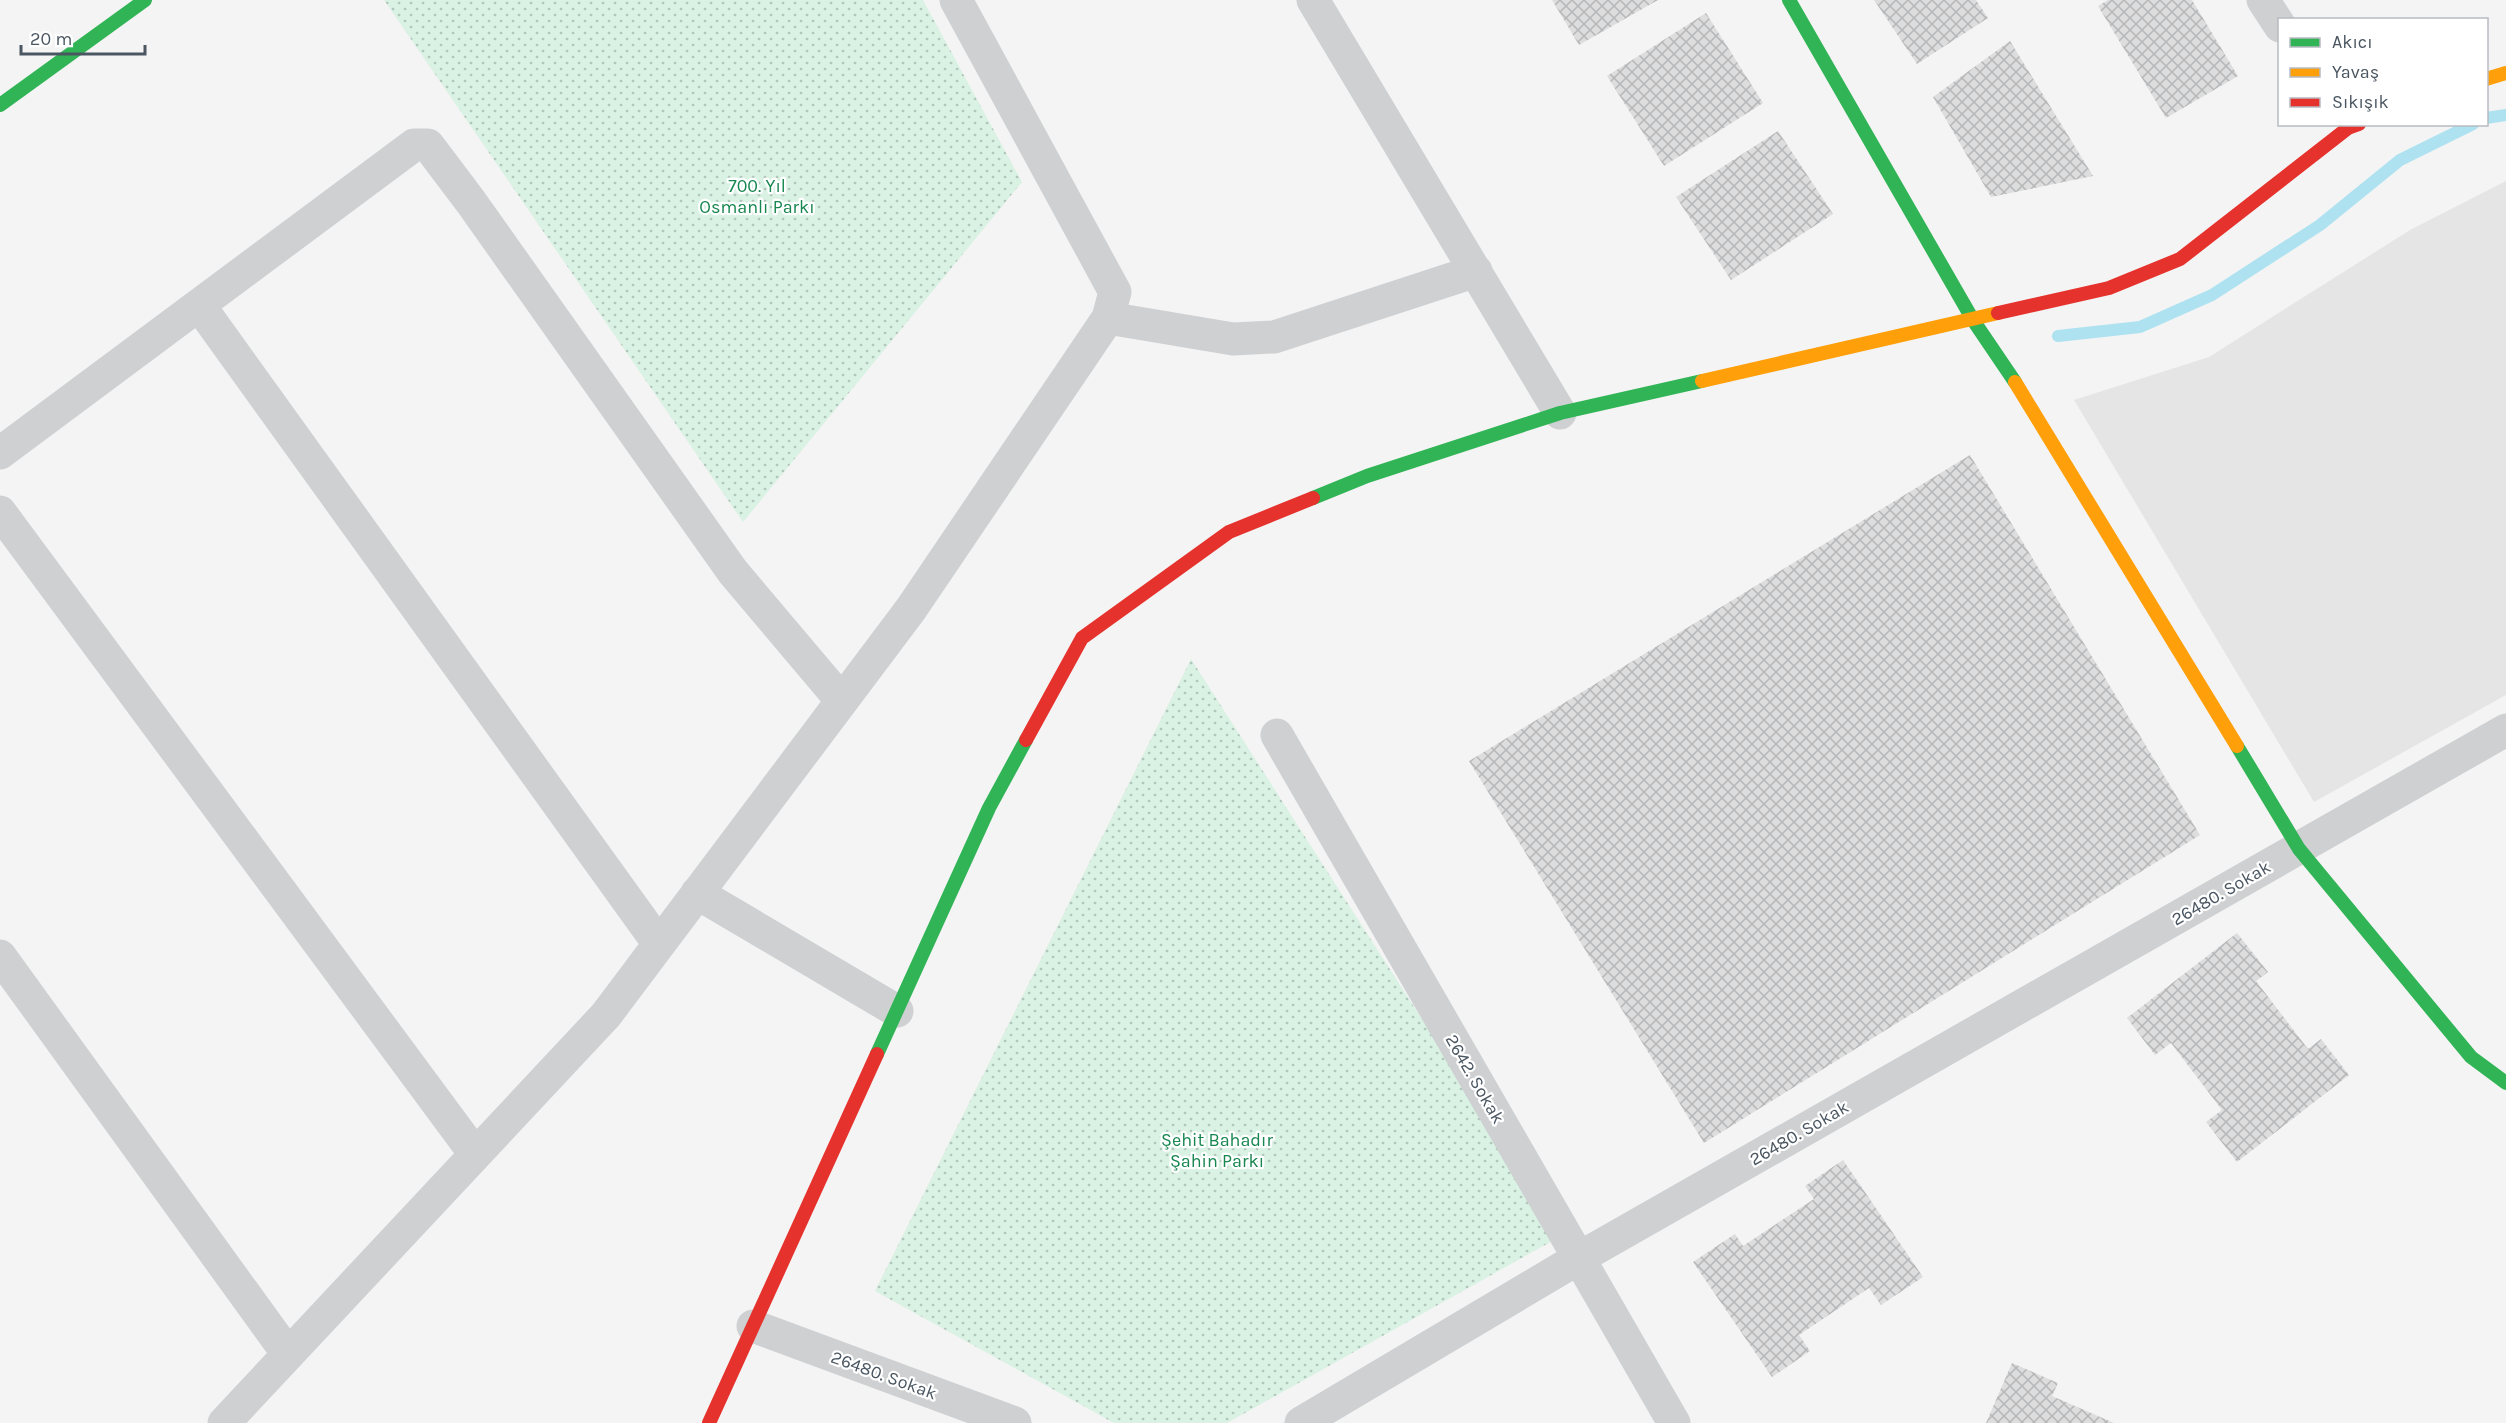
<svg xmlns="http://www.w3.org/2000/svg" width="2506" height="1423" viewBox="0 0 2506 1423" font-family="Karla,sans-serif">
	<defs>
		<pattern id="park-dots" width="8" height="8" patternUnits="userSpaceOnUse" patternTransform="scale(1.5)"><rect width="8" height="8" fill="#d9f2e3"/><path d="M2 2h.1M6 6h.1" fill="none" stroke="#b2c7bb" stroke-width="1.8" stroke-linecap="round"/></pattern>
		<pattern id="building-cross-hatch" width="8" height="8" patternUnits="userSpaceOnUse" patternTransform="scale(1.5)"><rect width="8" height="8" fill="#ddddde"/><path d="M0 0l8 8M0 8l8-8" fill="none" stroke="#b5b6b7"/></pattern>
	</defs>
	<rect width="100%" height="100%" fill="#f4f4f4"/>
	<path fill="#e6e5e6" d="M2506 181V695L2314 802 2074 400 2209 357 2410 230Z"/>
	<path fill="url(#park-dots)" d="M384 0H923L1022 182 743 522Z
		M1191 659 1561 1236 1227 1423H1114L875 1291Z"/>
	<g fill="none" stroke-linecap="round" stroke-linejoin="round">
		<path stroke="#aee2f0" stroke-width="12" d="M2486 118 2506 115
			M2058 336 2140 327 2212 295 2320 225 2400 160 2473 124"/>
	</g>
	<path fill="url(#building-cross-hatch)" d="M1552 0H1658L1579 45Z
		M1874 0H1976L1988 18 1917 64Z
		M2108 0H2192L2238 76 2166 118 2098 6Z
		M1706 13 1763 103 1664 166 1607 76Z
		M2010 41 2093 176 1991 197 1933 97Z
		M1778 131 1833 214 1731 280 1676 197Z
		M1970 455 2200 835 1704 1143 1469 761Z
		M2237 933 2268 972 2256 981 2308 1049 2321 1039 2349 1075 2237 1162 2206 1122 2222 1110 2171 1043 2155 1055 2127 1018Z
		M1843 1160 1923 1277 1881 1305 1869 1288 1799 1335 1810 1351 1772 1377 1693 1262 1735 1234 1743 1246 1814 1199 1805 1186Z
		M2012 1363 2058 1383 2052 1396 2114 1423H1986Z"/>
	<g fill="none" stroke-linecap="round" stroke-linejoin="round">
		<path stroke="#ced0d2" stroke-width="33" d="M1313 0 1560 413
			M2263 0 2280 26
			M199 305 659 944
			M1108 318 1233 339 1274 337 1476 271
			M0 453 414 145H428L471 202 733 572 842 701
			M0 512 475 1154
			M1277 735 1674 1423
			M697 893 897 1011
			M0 956 288 1354
			M753 1326 1015 1423
			M224 1423 606 1015 911 609 1108 318 1115 292 956 0
			M1301 1423 1579 1258 2506 730"/>
		<path stroke="#30b455" stroke-width="14" d="M1789 0 1973 320 2015 382
			M0 105 145 0
			M1313 498 1367 476 1560 413 1702 381
			M2237 746 2299 849 2471 1057 2506 1083
			M877 1054 989 808 1026 740"/>
		<path stroke="#ff9f0a" stroke-width="14" d="M2486 79 2506 73
			M1702 381 1998 313
			M2015 382 2237 746"/>
		<path stroke="#e5322d" stroke-width="14" d="M1998 313 2109 288 2180 259 2348 128 2359 124
			M1026 740 1082 638 1229 532 1313 498
			M709 1423 877 1054"/>
	</g>
	<g text-anchor="middle" stroke-width="4.5" stroke-linejoin="round" paint-order="stroke">
		<g font-size="18" fill="#17864f" stroke="#fff">
			<text x="757" y="192">700. Yıl<tspan x="757" dy="21">Osmanlı Parkı</tspan></text>
			<text x="1217" y="1146">Şehit Bahadır<tspan x="1217" dy="21">Şahin Parkı</tspan></text>
		</g>
		<g font-size="18" fill="#4a5661" stroke="#fff">
			<text transform="translate(2221 893) rotate(-30)" y="6">26480. Sokak</text>
			<text transform="translate(1475 1079) rotate(60)" y="6">2642. Sokak</text>
			<text transform="translate(1799 1133) rotate(-30)" y="6">26480. Sokak</text>
			<text transform="translate(884 1375) rotate(20)" y="6">26480. Sokak</text>
		</g>
	</g>
	<rect x="2278" y="18" width="210" height="108" fill="#ffffff" stroke="#b7bbc0" stroke-width="1.5"/>
	<rect x="2290" y="38" width="30" height="9" fill="#30b455" stroke="#b7bbc0" stroke-width="1.5"/>
	<text x="2332" y="48" font-size="18" fill="#4a5661">Akıcı</text>
	<rect x="2290" y="68" width="30" height="9" fill="#ff9f0a" stroke="#b7bbc0" stroke-width="1.5"/>
	<text x="2332" y="78" font-size="18" fill="#4a5661">Yavaş</text>
	<rect x="2290" y="98" width="30" height="9" fill="#e5322d" stroke="#b7bbc0" stroke-width="1.5"/>
	<text x="2332" y="108" font-size="18" fill="#4a5661">Sıkışık</text>
	<path d="M21 45v9h124v-9" fill="none" stroke="#4a5661" stroke-width="3"/>
	<text x="30" y="45" font-size="18" fill="#4a5661" stroke="#ffffff" stroke-width="4.5" paint-order="stroke">20 m</text>
</svg>
